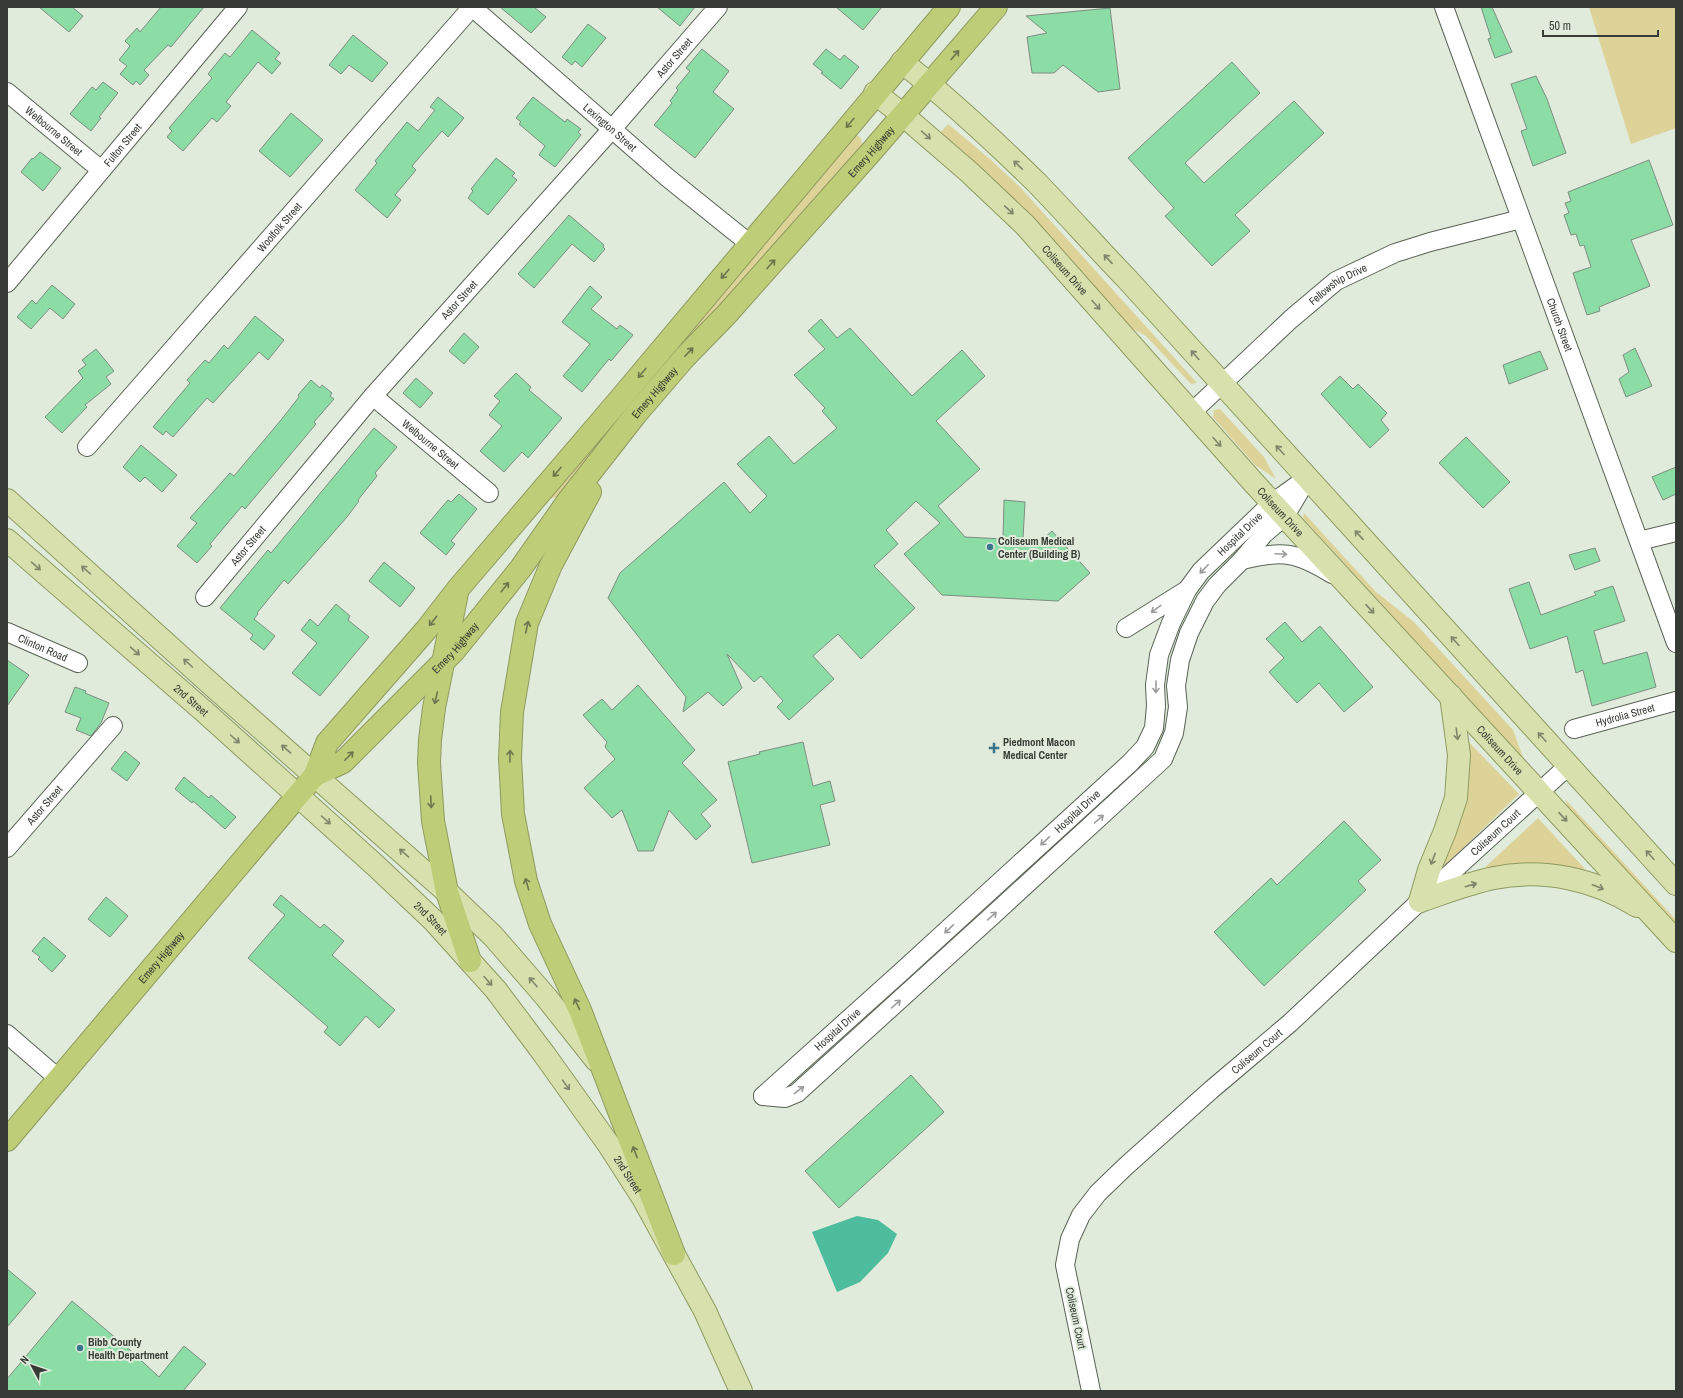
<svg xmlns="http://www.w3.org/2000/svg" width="1683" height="1398" viewBox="0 0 1683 1398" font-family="'Archivo Narrow',sans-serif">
	<rect width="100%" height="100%" fill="#e0ebdb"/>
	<path fill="#ddd399" d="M1589 7H1676V128L1631 144Z
		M948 124 991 160 1020 187 1197 383 1191 384 1146 336 1133 329 1017 203 977 165 940 133Z
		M854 133 861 138 862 146 711 315 563 495 546 500Z
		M1220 409 1264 457 1276 479 1255 465 1213 417 1214 410Z
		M1304 513 1376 592 1414 622 1513 730 1524 760 1303 518Z
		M1465 738 1519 794 1433 877Z
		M1565 799 1676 920V927L1569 810Z
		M1538 818 1586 870 1558 866 1481 871Z"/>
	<path fill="#4dbd9d" d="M857 1216 878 1220 897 1234 888 1253 860 1282 837 1292 812 1232Z"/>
	<path fill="#8bdda5" stroke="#7e8d82" d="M39 7H72L83 16 69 32Z
		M161 7H204L171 47 168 45 144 70 149 75 140 85 136 81 133 85 120 74 127 66 119 60 130 46 125 41 137 28 140 32Z
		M500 7H534L546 17 531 33Z
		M657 7H695L680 26Z
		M836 7H882L863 30Z
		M1481 7H1492L1512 52 1495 58 1488 39 1491 38Z
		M1110 8 1120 89 1098 92 1063 65 1054 73H1032L1027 37 1047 33 1026 16Z
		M588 24 606 38 582 67 575 61 572 65 562 57Z
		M252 30 280 53 275 59 281 63 272 74 258 62 226 102 231 106 217 122 212 118 183 151 167 137 172 131 169 128 212 78 208 74 225 53 230 57Z
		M353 35 388 63 372 82 349 65 341 74 329 65Z
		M702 49 729 71 713 92 734 109 695 158 654 125 672 103 670 101 678 90 676 88 690 71 686 68Z
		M826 49 840 60 844 55 859 67 841 89 821 73 823 72 813 64Z
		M1232 62 1260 93 1185 163 1204 183 1294 101 1324 133 1235 215 1250 231 1212 266 1165 216 1174 208 1128 158Z
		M1536 76 1547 99 1566 153 1533 166 1521 131 1527 129 1511 84Z
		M103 82 118 93 99 117 101 118 91 131 70 114 92 87 96 90Z
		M438 97 464 118 448 137 442 131 412 166 416 170 395 195 401 200 387 218 355 190 377 163 375 161 407 122 418 131 435 110 430 107Z
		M533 97 565 122 567 119 581 129 578 132 581 135 555 167 539 155 545 146 519 124 521 122 516 118Z
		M291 113 323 140 290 177 259 151Z
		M40 152 61 168 43 191 21 172 32 158 33 159Z
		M496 158 515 173 512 176 517 180 488 215 468 198 473 191 471 189Z
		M1649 160 1673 225 1631 240 1650 286 1599 307 1600 311 1587 315 1573 273 1591 267 1584 245 1580 246 1576 234 1571 235 1564 215 1569 213 1565 203 1571 201 1568 192Z
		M569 215 604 245 603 247 605 249 594 262 572 244 534 288 518 274Z
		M52 285 75 304 63 319 50 308 31 329 17 317 32 300 36 304Z
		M590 286 602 297 591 309 617 329 620 325 633 335 611 361 609 359 582 392 563 376 590 344 562 322Z
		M255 316 284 340 268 360 259 352 213 403 207 398 173 437 166 431 163 435 153 427 190 383 187 380 205 360 209 363 224 345 228 349Z
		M821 319 837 338 850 328 912 396 962 350 985 376 936 421 980 469 938 506 965 537 1003 539 1004 500 1025 502 1023 539 1042 540 1052 531 1090 573 1058 601 942 595 904 554 940 523 916 501 886 530 898 544 874 566 915 608 861 659 838 634 813 656 834 679 789 720 777 707 783 701 761 676 754 682 727 654 742 688 723 706 708 692 683 712 686 697 608 598 620 573 724 482 750 513 767 496 737 464 769 436 794 464 837 428 822 411 825 408 794 375 825 349 808 331Z
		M464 333 479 347 464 364 449 351Z
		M1635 348 1652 386 1626 397 1619 379 1629 372 1623 355Z
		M96 349 114 371 106 377 111 384 85 405 87 407 62 433 45 417 83 378 78 371 86 365 82 360Z
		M1540 351 1548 369 1509 384 1503 365Z
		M516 373 531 387 529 390 562 418 528 458 522 452 504 472 480 451 502 426 489 415 500 401 494 396Z
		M1340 376 1353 389 1358 384 1387 413 1381 420 1389 430 1370 448 1321 394Z
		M416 378 433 393 420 408 403 393Z
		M311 380 320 388 322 385 332 393 330 396 334 399 314 422 316 424 245 509 242 506 210 544 212 546 197 563 177 546 197 523 190 518 230 473 234 476 281 420 299 397 298 395Z
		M374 428 397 447 375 473 377 476 358 500 359 501 347 517 288 584 284 580 257 613 258 614 254 619 275 636 264 650 250 639 253 635 220 608 268 550 271 553Z
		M1466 437 1510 482 1483 508 1439 463Z
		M141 445 177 475 162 492 145 477 140 482 123 467Z
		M1676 467V494L1663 500 1652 477Z
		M459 494 477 509 451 541 455 544 446 555 420 533 448 500 451 502Z
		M1595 548 1600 561 1575 570 1569 555Z
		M384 562 415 588 400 607 369 581Z
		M1529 582 1541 615 1596 595 1594 592 1613 586 1625 621 1594 631 1603 664 1647 652 1656 687 1592 706 1583 670 1576 673 1567 636 1530 649 1509 589Z
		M336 604 350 616 348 620 369 637 320 696 292 673 317 643 301 630 310 619 318 626Z
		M1285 622 1302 642 1320 626 1373 687 1344 712 1319 683 1297 703 1269 672 1284 658 1266 639Z
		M7 660 29 675 7 706Z
		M638 685 695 750 682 763 717 800 701 814 711 826 696 840 669 810 653 851H638L622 810 612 818 584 788 615 759 605 747 607 742 583 715 602 699 612 710Z
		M75 687 86 691 85 693 109 703 101 723 91 736 76 730 81 718 65 712Z
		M803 742 813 786 830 781 835 801 820 805 830 845 752 863 728 762 760 754 759 752Z
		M125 751 140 763 127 781 111 769Z
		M184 777 209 798 211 795 236 817 225 829 193 801 192 803 175 789Z
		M1344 821 1381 860 1358 881 1366 890 1264 986 1214 932 1271 878 1277 885Z
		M281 895 320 928 324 924 344 941 332 955 395 1010 379 1028 366 1016 340 1046 324 1032 328 1027 248 958 285 915 273 905Z
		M106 897 128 916 110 937 88 919Z
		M44 937 66 956 52 972 38 959 40 957 32 951Z
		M911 1075 944 1112 839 1208 805 1171Z
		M7 1269 36 1293 7 1327Z
		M72 1301 130 1350 159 1377 184 1346 206 1364 183 1391H7V1379Z"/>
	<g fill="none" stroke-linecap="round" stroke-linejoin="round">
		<defs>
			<g id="minor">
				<path id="s1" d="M472 7 668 178 750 244"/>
				<path id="s2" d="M1444 7 1676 643"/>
				<path id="s3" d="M7 92 101 170"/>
				<path id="s4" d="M7 283 238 7"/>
				<path id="s5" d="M373 396 489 493"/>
				<path id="s6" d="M1191 413 1291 319 1336 281 1395 253 1430 242 1521 219"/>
				<path id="s7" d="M87 447 472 7"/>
				<path d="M1639 541 1676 532"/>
				<path d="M1242 560C1282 550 1297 552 1332 574"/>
				<path id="s8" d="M205 597 373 396 612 129 718 7"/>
				<path d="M1126 628 1187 590"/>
				<path id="s9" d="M7 632 78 663"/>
				<path id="s10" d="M1574 729 1676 701"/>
				<path id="s11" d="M7 848 113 726"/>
				<path d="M7 1034 59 1079"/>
				<path d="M763 1096 785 1098 797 1093 993 915 1163 759 1174 733 1178 707 1176 686 1180 660 1189 633 1205 601 1217 585 1242 560 1264 534 1285 516 1307 479"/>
				<path id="s12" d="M763 1096 899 974 1130 763 1145 747 1154 728 1156 706 1155 685 1159 655 1171 623 1187 590 1201 571 1272 503 1303 481"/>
				<path id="s13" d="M1091 1391 1065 1265 1070 1239 1081 1215 1098 1193 1126 1166 1211 1090 1290 1023 1420 901 1568 766"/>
			</g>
			<g id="major">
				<path d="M902 62C949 99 993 140 1036 182 1067 214 1097 248 1128 280L1676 884"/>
				<path id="s14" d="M875 93 903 115 969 172 1025 225 1253 482 1676 941"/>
				<path d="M7 500 213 686 447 892 493 936 546 997 596 1060"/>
				<path id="s15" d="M7 540 206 713 376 866 433 920 496 990 544 1054 609 1145 643 1198 705 1311 741 1391"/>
				<path d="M1420 901C1444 893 1469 883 1494 878 1543 868 1595 879 1637 906"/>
				<path d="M1420 901 1429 870 1445 831 1456 798 1459 755 1451 696"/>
			</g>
			<g id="highway">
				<path d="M590 492 551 565 527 623 512 712 510 758 513 814 526 881 540 924 580 1010 674 1254"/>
				<path d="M457 593 434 708 430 740 429 763 433 821 447 892 470 961"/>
				<path id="s16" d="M315 775 343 762 454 651 521 568 568 501 636 414 685 357 726 315 871 152 996 7"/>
				<path id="s17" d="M7 1140 315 775 327 743 426 630 457 590 621 398 949 7"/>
			</g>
		</defs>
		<use href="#minor" stroke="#5a6356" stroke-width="20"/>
		<use href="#major" stroke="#8f9a60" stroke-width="24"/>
		<use href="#highway" stroke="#8f9a60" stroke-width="24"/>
		<use href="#minor" stroke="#fff" stroke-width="18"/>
		<use href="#major" stroke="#d8e1ad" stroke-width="22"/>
		<use href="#highway" stroke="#becd77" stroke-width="22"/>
	</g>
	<defs><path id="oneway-shaft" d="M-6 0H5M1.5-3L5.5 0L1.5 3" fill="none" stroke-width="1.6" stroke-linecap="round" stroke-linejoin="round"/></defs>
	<g stroke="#6d754f">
		<use href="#oneway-shaft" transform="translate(955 55) rotate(-49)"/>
		<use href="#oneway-shaft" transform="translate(850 123) rotate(130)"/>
		<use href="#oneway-shaft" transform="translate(771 264) rotate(-48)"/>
		<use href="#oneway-shaft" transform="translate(725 274) rotate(130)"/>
		<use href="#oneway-shaft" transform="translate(689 352) rotate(-46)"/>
		<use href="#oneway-shaft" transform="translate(642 373) rotate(130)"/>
		<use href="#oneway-shaft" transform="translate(557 472) rotate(131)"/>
		<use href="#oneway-shaft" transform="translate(505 587) rotate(-51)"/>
		<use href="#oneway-shaft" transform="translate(433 621) rotate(128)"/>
		<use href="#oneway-shaft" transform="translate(527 627) rotate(-77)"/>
		<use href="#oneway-shaft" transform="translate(436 698) rotate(103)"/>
		<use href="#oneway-shaft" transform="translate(349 756) rotate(-45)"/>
		<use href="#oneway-shaft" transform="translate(510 756) rotate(-89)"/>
		<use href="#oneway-shaft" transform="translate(431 802) rotate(87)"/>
		<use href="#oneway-shaft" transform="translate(527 884) rotate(-106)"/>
		<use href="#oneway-shaft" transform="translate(577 1004) rotate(-115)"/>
		<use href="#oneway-shaft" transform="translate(635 1152) rotate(-111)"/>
	</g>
	<g stroke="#7f866b">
		<use href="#oneway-shaft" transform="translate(926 135) rotate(41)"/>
		<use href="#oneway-shaft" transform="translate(1018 165) rotate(-136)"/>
		<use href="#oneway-shaft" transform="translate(1009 210) rotate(43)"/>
		<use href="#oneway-shaft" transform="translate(1108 259) rotate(-133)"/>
		<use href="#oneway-shaft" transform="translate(1096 305) rotate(48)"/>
		<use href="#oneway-shaft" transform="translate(1195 355) rotate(-132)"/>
		<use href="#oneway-shaft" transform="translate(1217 442) rotate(48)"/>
		<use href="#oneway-shaft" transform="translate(1280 450) rotate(-132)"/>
		<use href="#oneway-shaft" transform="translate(1359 535) rotate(-133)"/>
		<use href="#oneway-shaft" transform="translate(36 566) rotate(41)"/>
		<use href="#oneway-shaft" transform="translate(86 570) rotate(-138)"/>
		<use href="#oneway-shaft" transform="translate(1370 609) rotate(47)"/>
		<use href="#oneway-shaft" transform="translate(1455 641) rotate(-132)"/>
		<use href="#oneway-shaft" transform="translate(135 651) rotate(41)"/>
		<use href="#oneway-shaft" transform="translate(188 663) rotate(-138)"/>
		<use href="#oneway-shaft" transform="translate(1457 734) rotate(82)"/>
		<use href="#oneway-shaft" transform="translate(1542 737) rotate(-132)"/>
		<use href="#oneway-shaft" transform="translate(235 739) rotate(42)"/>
		<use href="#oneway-shaft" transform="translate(286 749) rotate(-139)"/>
		<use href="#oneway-shaft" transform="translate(1563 817) rotate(47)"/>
		<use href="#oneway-shaft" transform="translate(326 820) rotate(42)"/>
		<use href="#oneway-shaft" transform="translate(404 853) rotate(-139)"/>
		<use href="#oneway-shaft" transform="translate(1650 855) rotate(-132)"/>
		<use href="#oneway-shaft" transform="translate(1433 859) rotate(111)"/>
		<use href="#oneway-shaft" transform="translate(1471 885) rotate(-16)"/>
		<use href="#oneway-shaft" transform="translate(1598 887) rotate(21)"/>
		<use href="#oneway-shaft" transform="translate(488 981) rotate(48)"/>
		<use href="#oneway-shaft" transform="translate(533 982) rotate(-131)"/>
		<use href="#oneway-shaft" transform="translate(566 1085) rotate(55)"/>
	</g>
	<g stroke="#9b9d9a">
		<use href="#oneway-shaft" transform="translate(1281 554) rotate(3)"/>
		<use href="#oneway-shaft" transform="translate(1204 569) rotate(134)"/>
		<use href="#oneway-shaft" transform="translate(1156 609) rotate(144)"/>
		<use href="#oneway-shaft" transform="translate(1156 687) rotate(91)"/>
		<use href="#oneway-shaft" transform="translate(1099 819) rotate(-42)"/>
		<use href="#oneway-shaft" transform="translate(1045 841) rotate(137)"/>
		<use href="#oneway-shaft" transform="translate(992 916) rotate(-42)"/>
		<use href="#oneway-shaft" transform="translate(949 929) rotate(137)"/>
		<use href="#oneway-shaft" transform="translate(896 1004) rotate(-42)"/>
		<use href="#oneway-shaft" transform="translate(799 1090) rotate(-37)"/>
	</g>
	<g fill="#38758c" stroke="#e0ebdb" stroke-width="1.5">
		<circle cx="990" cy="547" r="4"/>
		<path d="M992 742h4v4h4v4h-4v4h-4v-4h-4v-4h4z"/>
		<circle cx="80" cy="1348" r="4"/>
	</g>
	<g text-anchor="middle" stroke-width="4" stroke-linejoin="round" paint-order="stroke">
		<g font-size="11" fill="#373b35" stroke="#e0ebdb">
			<text dy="4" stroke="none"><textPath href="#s8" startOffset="715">Astor Street</textPath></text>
			<text dy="4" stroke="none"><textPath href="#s1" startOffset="183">Lexington Street</textPath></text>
			<text dy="4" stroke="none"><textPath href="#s3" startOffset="61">Welbourne Street</textPath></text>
			<text dy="4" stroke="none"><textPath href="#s4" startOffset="180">Fulton Street</textPath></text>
			<text dy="4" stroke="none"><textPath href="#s16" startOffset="839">Emery Highway</textPath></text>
			<text dy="4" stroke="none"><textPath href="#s7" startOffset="292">Woolfolk Street</textPath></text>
			<text dy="4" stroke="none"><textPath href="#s14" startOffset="260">Coliseum Drive</textPath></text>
			<text dy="4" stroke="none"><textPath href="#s6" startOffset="196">Fellowship Drive</textPath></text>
			<text dy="4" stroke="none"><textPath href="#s8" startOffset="391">Astor Street</textPath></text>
			<text dy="4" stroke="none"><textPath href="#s2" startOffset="338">Church Street</textPath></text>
			<text dy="4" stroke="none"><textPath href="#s16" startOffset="515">Emery Highway</textPath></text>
			<text dy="4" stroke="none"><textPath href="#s5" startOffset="75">Welbourne Street</textPath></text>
			<text dy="4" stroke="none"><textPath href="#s14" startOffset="584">Coliseum Drive</textPath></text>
			<text dy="4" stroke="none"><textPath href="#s12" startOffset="760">Hospital Drive</textPath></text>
			<text dy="4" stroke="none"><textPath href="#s8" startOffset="67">Astor Street</textPath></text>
			<text dy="4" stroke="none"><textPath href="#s16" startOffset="191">Emery Highway</textPath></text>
			<text dy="4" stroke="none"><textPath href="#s9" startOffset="39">Clinton Road</textPath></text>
			<text dy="4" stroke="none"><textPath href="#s15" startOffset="244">2nd Street</textPath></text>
			<text dy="4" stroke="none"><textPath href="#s10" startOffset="53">Hydrolia Street</textPath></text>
			<text dy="4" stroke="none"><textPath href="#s14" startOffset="908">Coliseum Drive</textPath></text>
			<text dy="4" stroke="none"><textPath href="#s11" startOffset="57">Astor Street</textPath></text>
			<text dy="4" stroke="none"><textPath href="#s12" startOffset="424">Hospital Drive</textPath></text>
			<text dy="4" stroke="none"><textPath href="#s13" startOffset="746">Coliseum Court</textPath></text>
			<text dy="4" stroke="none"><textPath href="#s15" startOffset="568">2nd Street</textPath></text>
			<text dy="4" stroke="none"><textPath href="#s17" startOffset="239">Emery Highway</textPath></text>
			<text dy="4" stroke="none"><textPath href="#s12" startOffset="100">Hospital Drive</textPath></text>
			<text dy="4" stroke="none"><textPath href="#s13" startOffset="422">Coliseum Court</textPath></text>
			<text dy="4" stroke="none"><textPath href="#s15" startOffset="892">2nd Street</textPath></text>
			<text transform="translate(1076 1318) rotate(78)" y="4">Coliseum Court</text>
		</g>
		<g font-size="11" font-weight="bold" fill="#373b35" stroke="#e0ebdb" text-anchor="start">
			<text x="998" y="545">Coliseum Medical<tspan x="998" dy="13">Center (Building B)</tspan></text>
			<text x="1003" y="746">Piedmont Macon<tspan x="1003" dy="13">Medical Center</tspan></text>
			<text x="88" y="1346">Bibb County<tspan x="88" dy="13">Health Department</tspan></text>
		</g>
	</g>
	<rect width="1683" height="1398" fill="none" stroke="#373b35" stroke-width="16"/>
	<g transform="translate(32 1366) rotate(310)" stroke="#e0ebdb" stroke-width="3" paint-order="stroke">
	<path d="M0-3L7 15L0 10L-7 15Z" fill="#373b35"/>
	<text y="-6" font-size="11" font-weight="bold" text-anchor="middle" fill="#373b35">N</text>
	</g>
	<path d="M1543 30v6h115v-6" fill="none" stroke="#373b35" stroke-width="2"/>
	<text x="1549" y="30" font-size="12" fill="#373b35" stroke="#e0ebdb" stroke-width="3" paint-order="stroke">50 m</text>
</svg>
